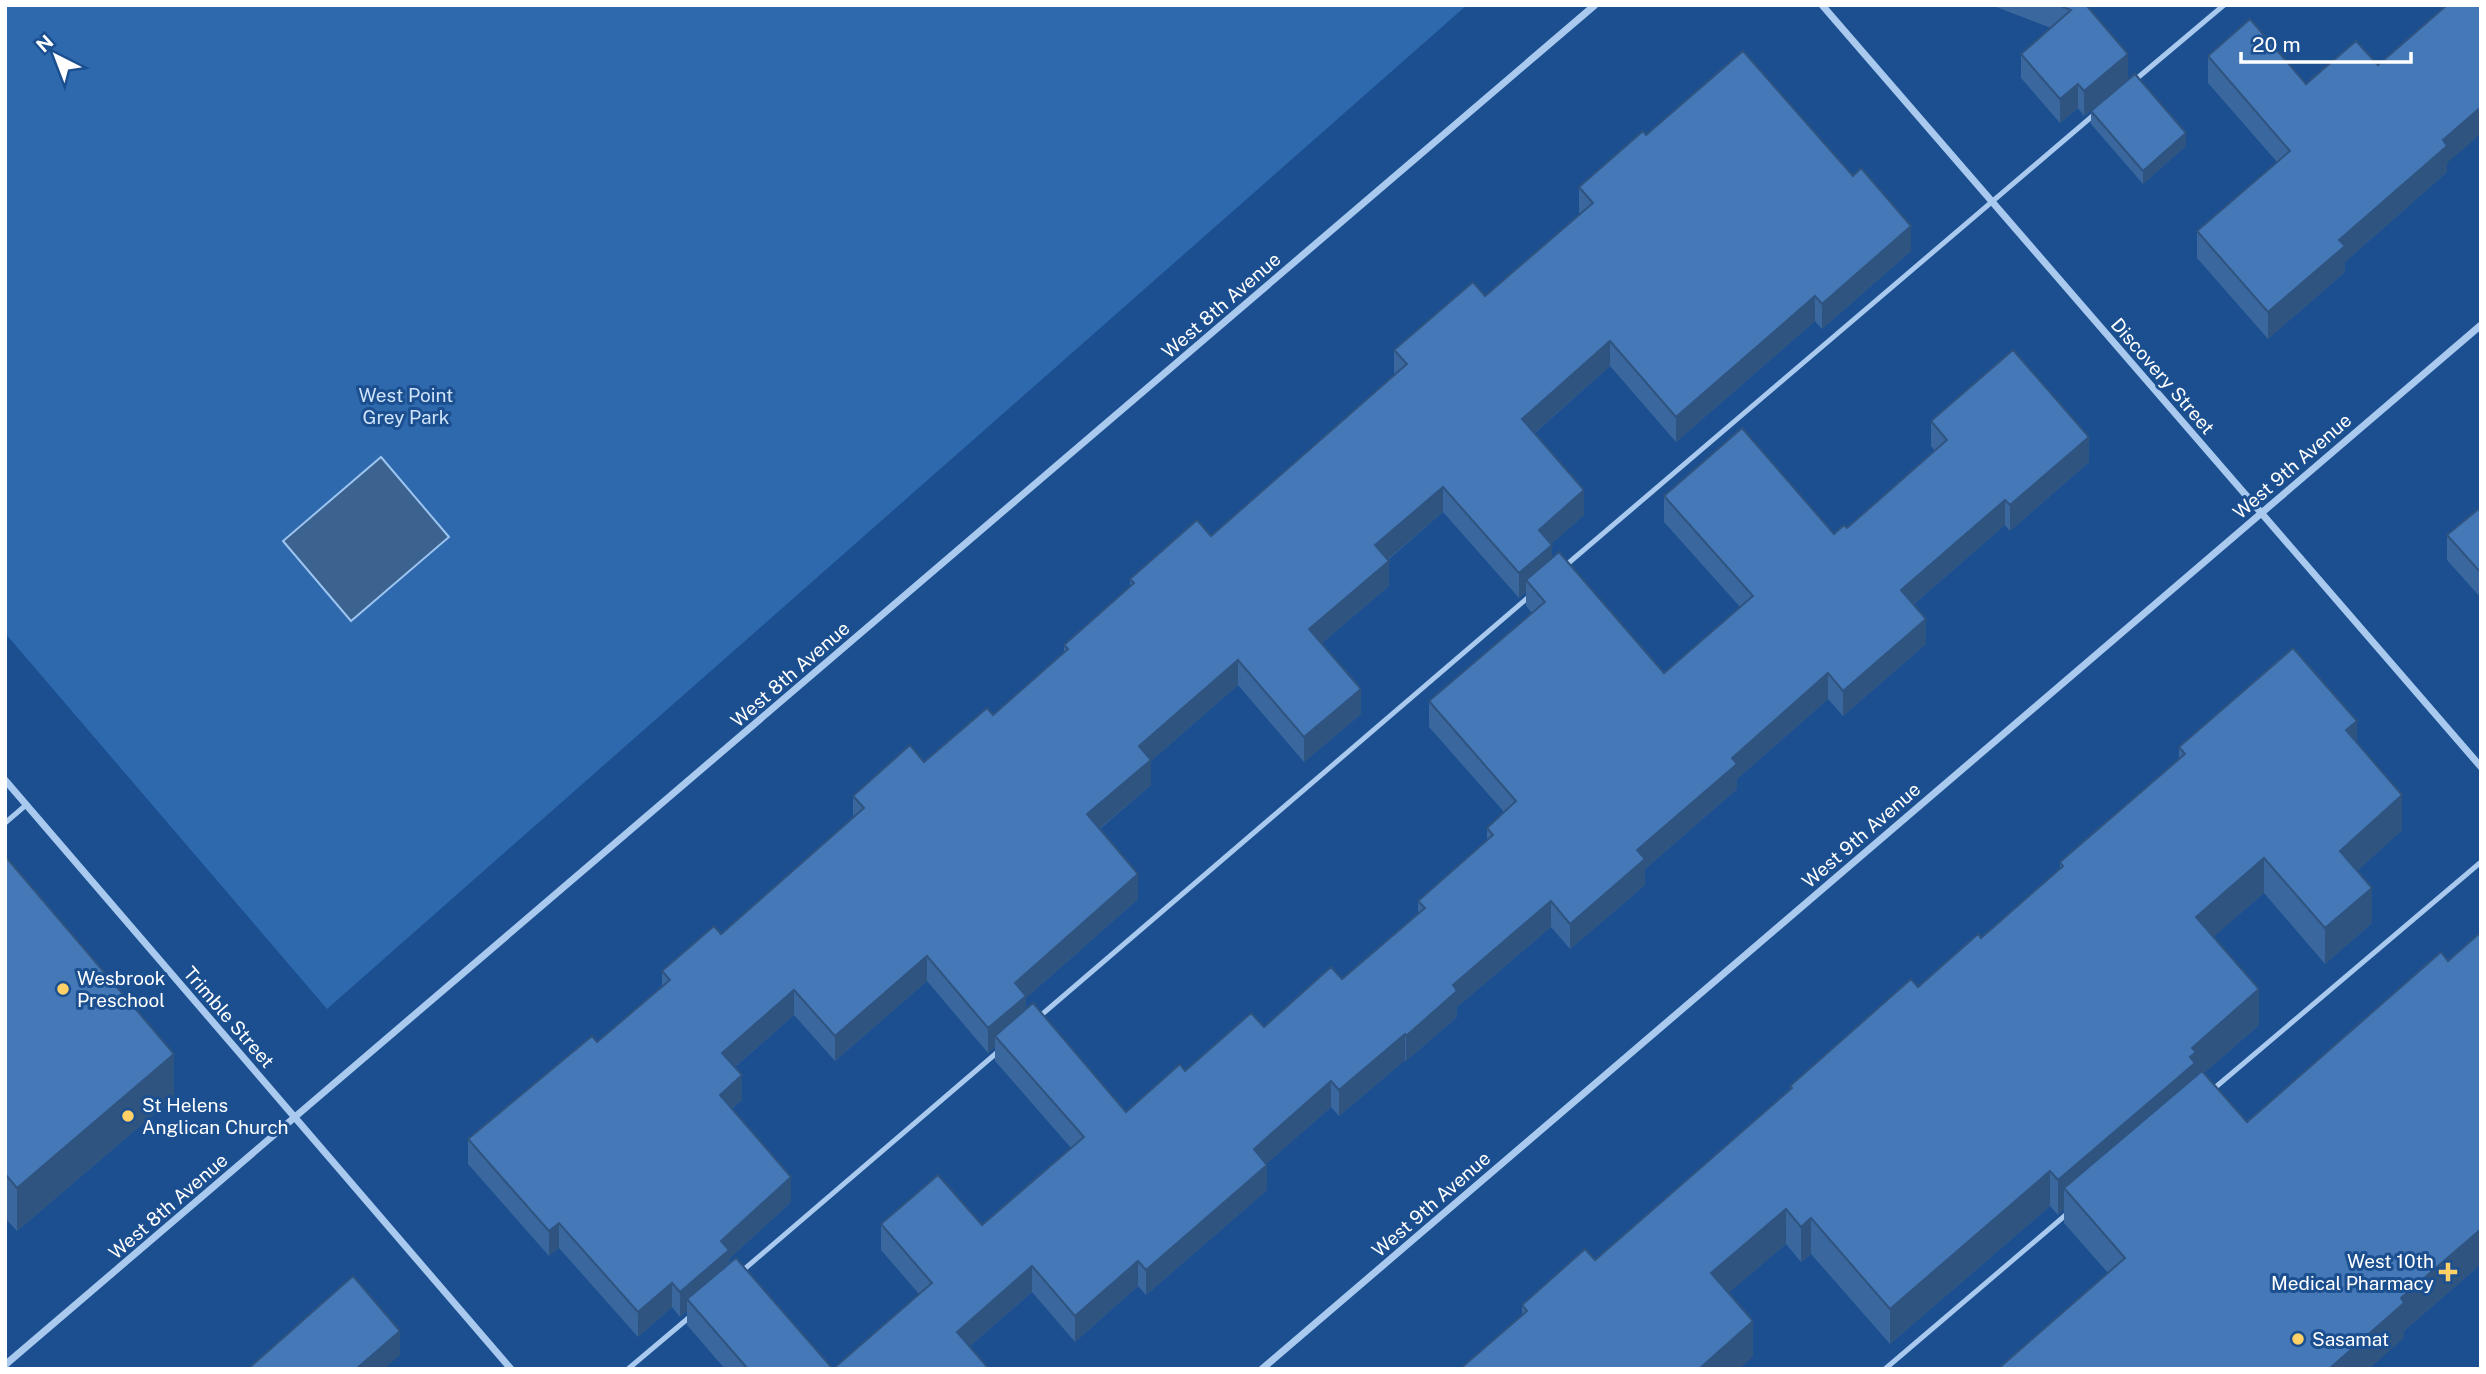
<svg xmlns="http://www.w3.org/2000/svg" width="2486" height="1374" viewBox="0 0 2486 1374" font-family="'Public Sans',sans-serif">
	<rect width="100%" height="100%" fill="#1b4f8f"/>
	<path fill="#2e69ad" d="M5 5H1467L327 1009 5 633Z"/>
	<path fill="#3c6290" stroke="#9cc4f0" stroke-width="2" d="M381 457 449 537 351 621 283 541Z"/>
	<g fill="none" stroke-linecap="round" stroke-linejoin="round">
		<path stroke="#a9c9ee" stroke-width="5" d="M2135 80 2224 5
			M1565 566 2096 113
			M5 823 26 805
			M1039 1017 1531 595
			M2211 1091 2481 862
			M741 1272 1000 1050
			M628 1369 692 1315
			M1885 1369 2068 1213"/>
		<path stroke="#a9c9ee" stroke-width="7" d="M1822 5 2481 767
			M5 780 511 1369
			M5 1365 1595 5
			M1262 1369 2481 325"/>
	</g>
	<path fill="#3a679d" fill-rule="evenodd" d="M1991 5H2086L2128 79 2084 116 2078 108 2060 123 2021 78V54L2051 28Z
		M2440 5H2481L2447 163V172L2345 262V272L2268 339 2197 258V231L2277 162 2208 83V56L2306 84 2378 65 2443 9Z
		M2091 111 2186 146 2143 184 2091 124Z
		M1646 135 1911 251 1822 329 1815 321 1676 442 1610 366 1535 433 1584 515 1551 544 1552 558 1664 673 1740 607 1664 522V496L1834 534 1847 528 1935 451 1931 446V421L2089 462 2010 531 2005 525 1914 604 1926 644 1843 716 1828 699 1737 779V789L1645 869V885L1570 949 1551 927 1457 1007V1017L1406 1061 1405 1060 1339 1116 1331 1107 1266 1164 1267 1190 1146 1295 1138 1286 1075 1342 1032 1292 970 1346 919 1294 881 1250V1224L982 1225 1071 1148 995 1061V1047L988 1053 927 981 835 1061 794 1015 735 1067 742 1100 732 1109 791 1202 729 1259V1264L833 1369H725L687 1325V1311L680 1317 672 1307 638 1337 559 1248 549 1256 468 1164V1139L597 1042 662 986V971L721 934 853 818V796L924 762 993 715 1064 653V645L1130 587V579L1211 536 1394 375V350L1485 296 1580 214 1579 212V187ZM1443 512 1519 598 1526 592V606L1532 613 1429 701V727L1504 812 1487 828V841L1418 901V914L1342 979 1264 1027 1185 1071 1126 1112 1026 1009V998L1138 899 1100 829 1151 785V761L1238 685 1304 762 1361 714 1322 643 1389 586 1388 560Z
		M2481 507V598L2447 560V535Z
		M2357 743 2402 830 2357 871 2372 923 2325 964 2264 893 2213 937 2259 1025 2204 1073 2247 1122 2448 961 2481 932V1264L2404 1331V1338L2108 1273 2064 1223V1209L2058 1215 2050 1206 1890 1344 1811 1254 1801 1262 1786 1244 1728 1293 1753 1357 1522 1316V1305L1595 1260 1790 1090V1086L1981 938 2060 869V862L2179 759V747Z
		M5 856 174 1097 17 1231 5 1218Z"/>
	<path fill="#305480" d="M2128 54V79L2084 116V91Z
		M2078 84V108L2060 123V99Z
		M2481 107V134L2447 163V172L2345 262V272L2268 339V312L2339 240 2443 140Z
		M2186 133V146L2143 184V171Z
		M1911 226V251L1822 329V304Z
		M1815 296V321L1676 442V417Z
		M1610 341V366L1522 444V419Z
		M2089 437V462L2010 531V505Z
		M1443 487V512L1375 570V545Z
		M1584 490V515L1539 555V530Z
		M2005 500V525L1901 615V590Z
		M1552 545V570L1526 580V592L1519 598V573Z
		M1389 561V586L1309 654V629Z
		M1926 619V644L1843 716V691Z
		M1238 660V685L1151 761V785L1087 839V814L1139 746Z
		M1828 673V699L1737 779V789L1645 869V885L1570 949V924L1637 850 1732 758Z
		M1361 689V714L1304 762V737Z
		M2357 721V757L2346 730Z
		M2402 795V830L2340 887V851Z
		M2264 858V893L2196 952V917Z
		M1138 874V899L1026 998V1021L995 1036V1047L988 1053V1028L1015 983Z
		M2372 888V923L2325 964V928Z
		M1551 901V927L1457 1007V1017L1406 1061V1036L1453 985Z
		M927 956V981L835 1061V1036Z
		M2259 989V1025L2196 1080 2064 1188V1209L2058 1215V1180L2190 1057 2192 1048Z
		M794 990V1015L722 1078V1053Z
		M1405 1034V1060L1339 1116V1090Z
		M174 1054V1097L17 1231V1188Z
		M742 1075V1100L720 1119V1095Z
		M1331 1081V1107L1254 1175V1149Z
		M1267 1165V1190L1146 1295V1270Z
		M2050 1171V1206L1890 1344V1309Z
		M791 1177V1202L729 1259V1275L687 1299V1311L680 1317V1292L721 1241Z
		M1786 1209V1244L1711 1308V1273Z
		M1811 1218V1254L1801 1262V1227Z
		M559 1223V1248L549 1256V1231Z
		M2481 1229V1264L2404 1331V1338L2369 1369H2329L2401 1298Z
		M1138 1261V1286L1075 1342V1316Z
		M1032 1266V1292L957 1357V1332Z
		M672 1283V1307L638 1337V1312Z
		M1753 1321V1357L1739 1369H1699Z
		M400 1331V1355L384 1369H356Z"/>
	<path fill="#4478b7" stroke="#305480" stroke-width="2" d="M2058 5H2086L2128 54 2084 91 2078 84 2060 99 2021 54 2071 10Z
		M2447 5H2481V107L2443 140 2447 146 2339 240 2345 246 2268 312 2197 231 2290 151 2208 56 2250 19 2306 84 2356 41 2378 65Z
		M1743 51 1853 176 1861 168 1911 226 1822 304 1815 296 1676 417 1610 341 1522 419 1584 490 1539 530 1552 545 1519 573 1443 487 1375 545 1389 561 1309 629 1361 689 1304 737 1238 660 1139 746 1151 760 1087 814 1138 874 1015 983 1026 996 988 1028 927 956 835 1036 794 990 722 1053 742 1075 720 1095 791 1177 721 1241 729 1250 680 1292 672 1283 638 1312 559 1223 549 1231 468 1139 592 1036 597 1042 670 980 662 971 714 926 721 934 864 808 853 796 910 745 924 762 987 708 993 715 1068 649 1064 645 1134 583 1130 579 1197 520 1211 536 1407 364 1394 350 1473 282 1485 296 1593 203 1579 187 1643 131 1646 135Z
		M2135 74 2186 133 2143 171 2091 111Z
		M2013 350 2089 437 2010 505 2005 500 1901 590 1926 619 1843 691 1828 673 1732 758 1737 764 1637 850 1645 859 1570 924 1551 901 1453 985 1457 991 1406 1036 1405 1034 1339 1090 1331 1081 1254 1149 1267 1165 1146 1270 1138 1261 1075 1316 1032 1266 957 1332 989 1369H833L932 1283 881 1224 938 1175 982 1225 1084 1137 995 1036 1033 1003 1126 1112 1180 1064 1185 1071 1251 1013 1264 1027 1331 967 1342 979 1425 908 1418 901 1493 835 1487 828 1516 801 1429 701 1545 602 1526 580 1559 552 1664 673 1753 596 1664 496 1742 428 1834 534 1844 525 1847 528 1947 440 1931 421Z
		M2481 507V573L2447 535Z
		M2293 648 2357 721 2346 730 2402 795 2340 851 2372 888 2325 928 2264 858 2196 917 2259 989 2192 1048 2196 1052 2190 1057 2195 1063 2058 1180 2050 1171 1890 1309 1811 1218 1801 1227 1786 1209 1711 1273 1753 1321 1699 1369H1460L1527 1311 1522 1305 1585 1249 1595 1260 1792 1088 1790 1086 1911 979 1918 987 1978 934 1981 938 2063 866 2060 862 2185 754 2179 747Z
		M5 856 174 1054 17 1188 5 1174Z
		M2481 932V1229L2401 1298 2404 1303 2329 1369H1998L2125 1258 2064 1188 2202 1071 2247 1122 2441 952 2448 961Z
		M736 1258 833 1369H748L687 1299Z
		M353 1276 400 1331 356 1369H248Z"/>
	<g fill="#ffd166" stroke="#1b4f8f" stroke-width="2.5">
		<circle cx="63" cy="989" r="7"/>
		<circle cx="128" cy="1116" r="7"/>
		<path d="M2444.5 1261.5h7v7h7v7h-7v7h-7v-7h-7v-7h7z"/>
		<circle cx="2298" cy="1339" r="7"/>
	</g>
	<g text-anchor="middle" stroke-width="6" stroke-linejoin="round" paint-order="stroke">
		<g font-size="19" fill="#fff" stroke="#1b4f8f">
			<text transform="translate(1221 305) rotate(-41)" y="7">West 8th Avenue</text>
			<text transform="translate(2163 376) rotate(49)" y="7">Discovery Street</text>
			<text transform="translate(2292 466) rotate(-41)" y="7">West 9th Avenue</text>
			<text transform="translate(790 674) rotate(-41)" y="7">West 8th Avenue</text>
			<text transform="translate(1861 835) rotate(-41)" y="7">West 9th Avenue</text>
			<text transform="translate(229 1017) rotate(49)" y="7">Trimble Street</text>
			<text transform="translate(1431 1204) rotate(-41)" y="7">West 9th Avenue</text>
			<text transform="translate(168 1206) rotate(-41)" y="7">West 8th Avenue</text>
		</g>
		<g font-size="19" fill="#cfe3fa" stroke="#1b4f8f">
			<text x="406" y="402">West Point<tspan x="406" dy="22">Grey Park</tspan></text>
		</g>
		<g font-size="19" fill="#fff" stroke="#1b4f8f" text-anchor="start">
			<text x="77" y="985">Wesbrook<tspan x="77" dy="22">Preschool</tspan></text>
			<text x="142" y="1112">St Helens<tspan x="142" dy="22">Anglican Church</tspan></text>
			<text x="2434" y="1268" text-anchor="end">West 10th<tspan x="2434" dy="22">Medical Pharmacy</tspan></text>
			<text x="2312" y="1346">Sasamat</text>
		</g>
	</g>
	<rect width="2486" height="1374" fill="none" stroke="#ffffff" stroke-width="14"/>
	<g transform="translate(56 56) rotate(318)" stroke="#1b4f8f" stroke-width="5" paint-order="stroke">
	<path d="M0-5L12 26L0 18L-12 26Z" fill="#ffffff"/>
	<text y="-10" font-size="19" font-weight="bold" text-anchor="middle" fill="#ffffff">N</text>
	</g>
	<path d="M2241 52v10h170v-10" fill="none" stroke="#ffffff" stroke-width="3.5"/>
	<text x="2252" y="52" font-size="21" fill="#ffffff" stroke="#1b4f8f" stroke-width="5" paint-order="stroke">20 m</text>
</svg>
